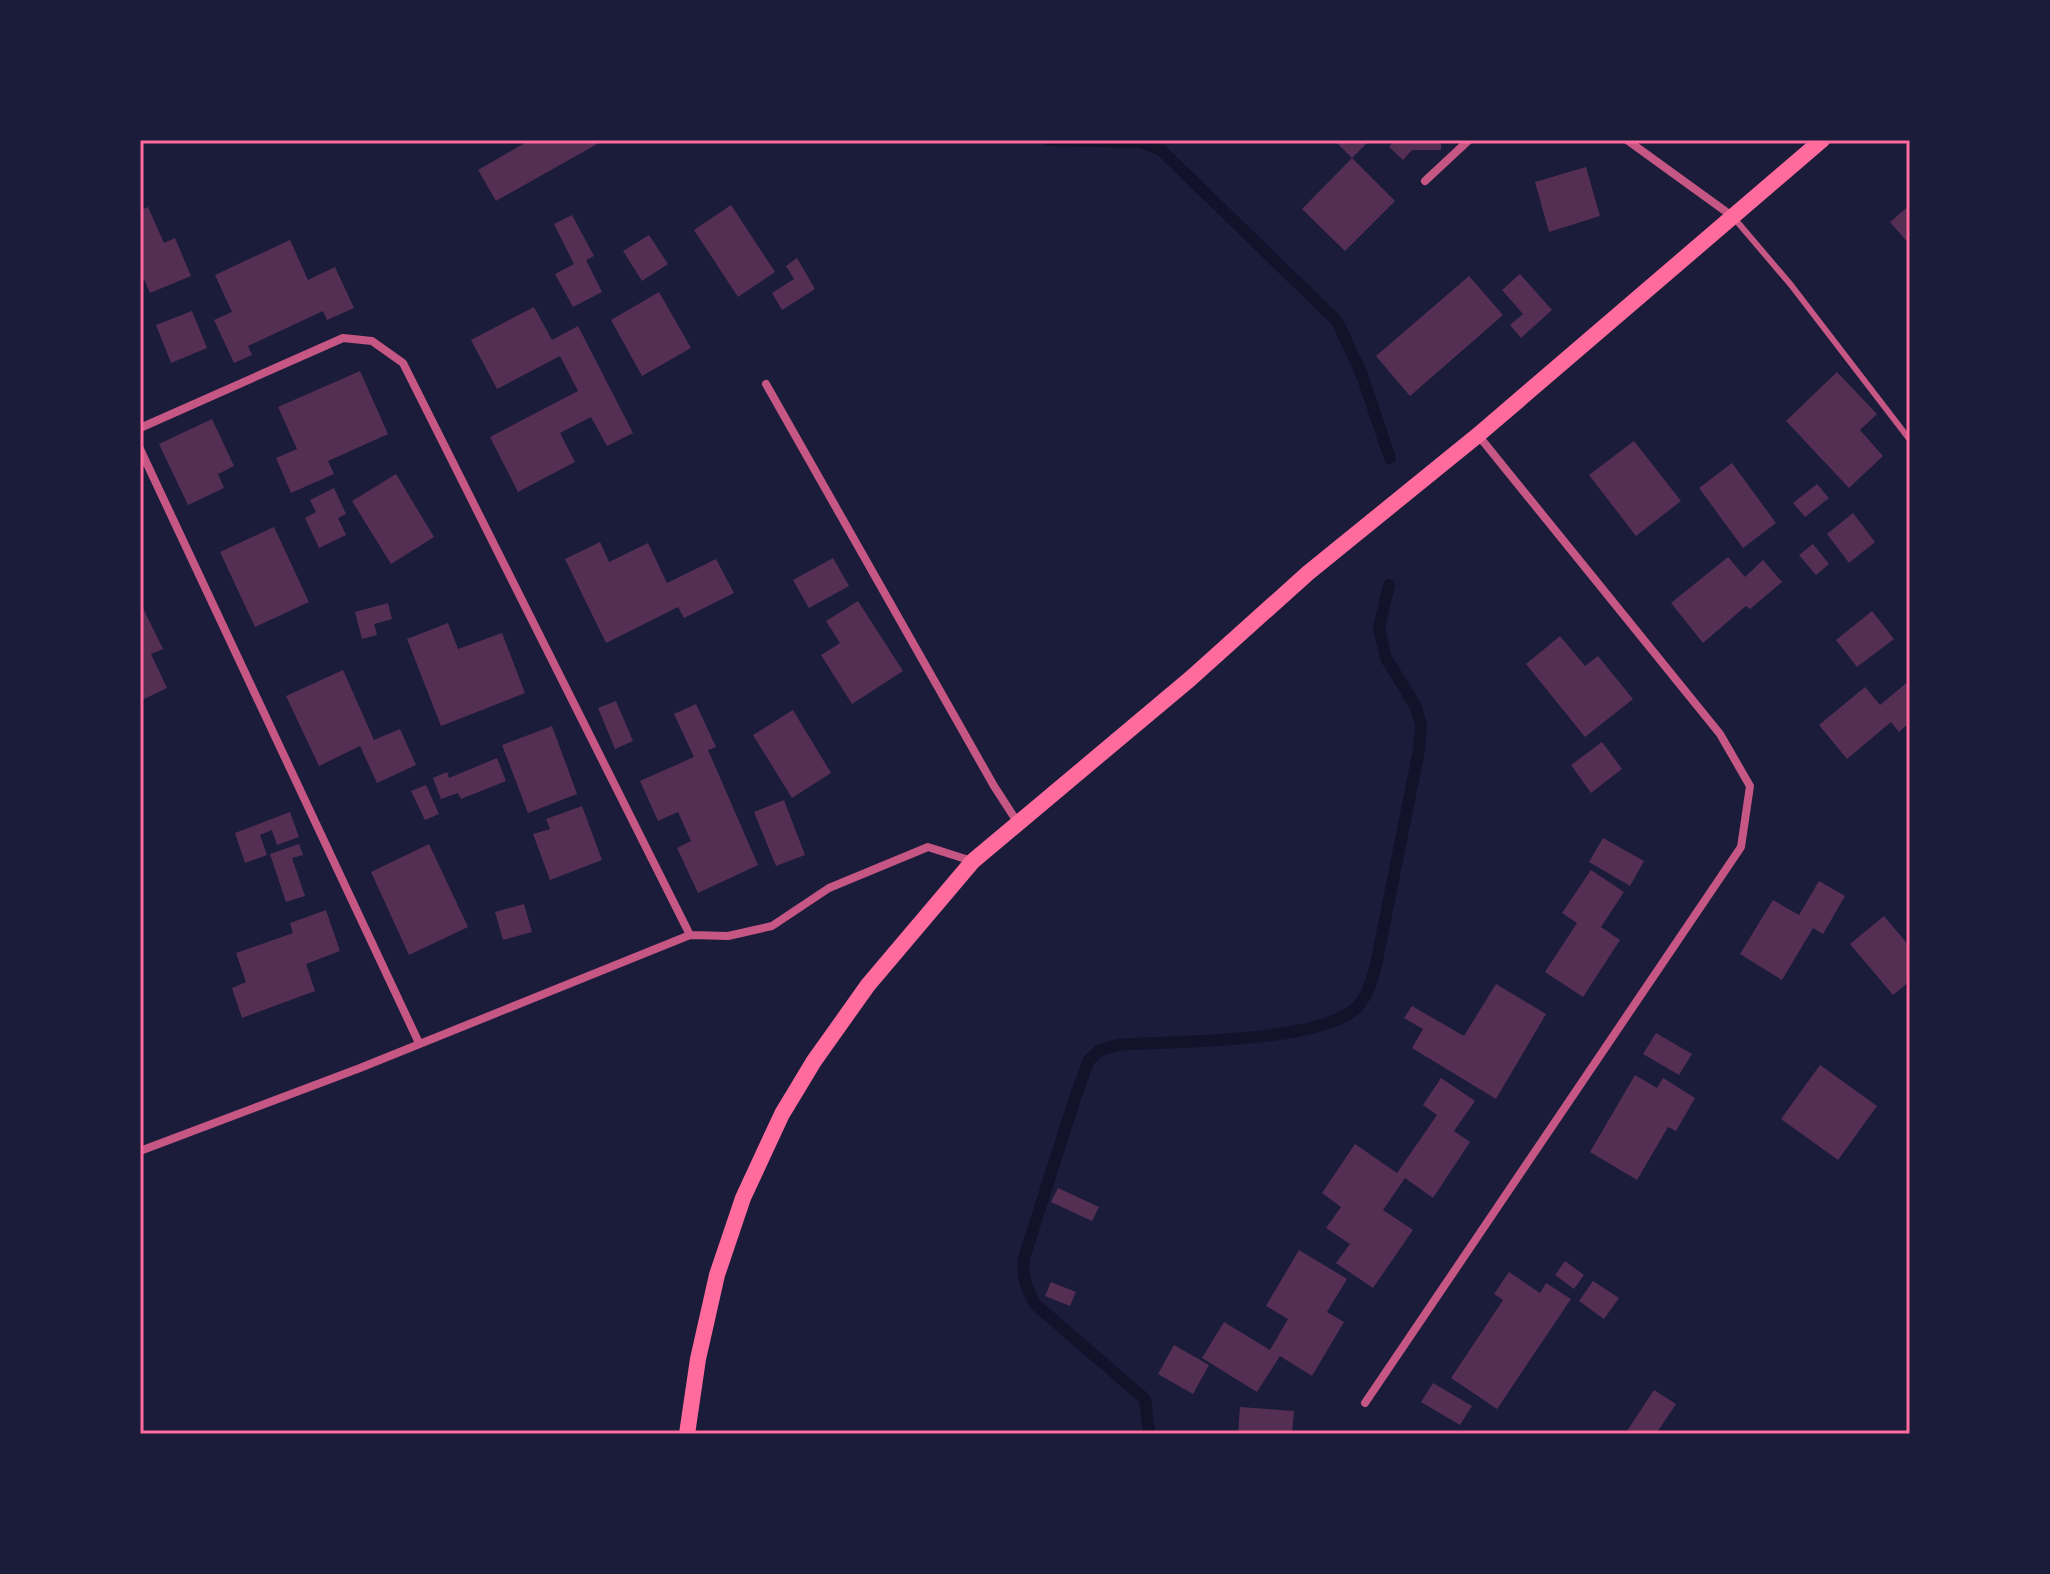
<svg xmlns="http://www.w3.org/2000/svg" width="2050" height="1574" viewBox="0 0 2050 1574" font-family="Karla,sans-serif">
	<rect width="100%" height="100%" fill="#1b1b3a"/>
	<g fill="none" stroke-linecap="round" stroke-linejoin="round">
		<path stroke="#12122b" stroke-width="12" d="M1049 140 1141 142 1160 149 1337 321 1362 375 1390 458
			M1149 1434 1145 1399 1036 1305C1026 1289 1022 1277 1024 1258L1075 1098 1089 1060 1100 1050 1117 1045C1174 1041 1307 1043 1351 1012 1367 1001 1371 982 1376 965L1419 750 1421 725 1416 707 1386 658 1379 628 1389 585"/>
	</g>
	<path fill="#542f53" d="M530 140H597L599 143 496 201 478 170Z
		M1334 140H1370L1352 158Z
		M1394 140H1441V150H1412L1403 160 1389 147Z
		M1352 158 1395 201 1345 251 1302 209Z
		M1586 167 1600 216 1549 232 1535 182Z
		M731 205 775 272 738 297 694 230Z
		M1910 205V245L1890 222Z
		M148 207 164 243 175 238 191 276 150 293 144 279 140 281V211Z
		M572 215 594 256 586 260 602 292 573 307 555 274 574 264 554 224Z
		M649 235 668 264 642 281 623 251Z
		M290 240 308 280 335 267 354 308 327 320 323 311 248 346 252 355 234 363 214 320 232 312 215 275Z
		M797 258 815 289 782 310 772 293 794 279 786 266Z
		M1520 274 1552 310 1521 338 1510 325 1523 314 1502 290Z
		M1469 276 1503 315 1410 396 1376 356Z
		M659 292 691 348 642 376 611 320Z
		M534 307 552 340 578 326 633 433 607 446 591 417 560 433 575 462 518 492 490 437 578 391 560 356 497 389 471 340Z
		M192 311 207 348 171 363 156 325Z
		M360 371 388 434 328 461 334 474 291 493 276 458 297 449 278 407Z
		M1837 372 1877 414 1860 430 1883 456 1849 488 1786 421Z
		M212 419 234 466 218 474 224 488 188 505 159 444Z
		M1634 441 1681 501 1636 536 1589 475Z
		M1732 463 1776 523 1743 548 1699 488Z
		M396 474 434 537 391 564 352 501Z
		M1817 484 1829 498 1805 517 1793 503Z
		M334 488 346 514 338 518 346 535 319 548 305 518 316 512 310 500Z
		M1853 513 1875 542 1849 563 1827 534Z
		M274 527 309 602 255 627 220 552Z
		M600 542 609 562 648 543 667 583 716 559 734 593 684 618 678 607 606 643 565 559Z
		M1813 544 1829 564 1816 575 1799 555Z
		M1728 557 1745 577 1763 560 1782 582 1750 609 1746 606 1703 643 1671 603Z
		M833 558 849 586 809 608 793 580Z
		M858 601 903 671 852 704 821 655 840 643 826 621Z
		M140 602 163 649 151 654 167 688 140 701Z
		M388 603 392 619 374 624 377 635 362 639 355 612Z
		M1872 611 1894 639 1857 667 1836 640Z
		M448 623 458 649 502 633 525 693 441 726 407 639Z
		M1560 636 1585 666 1598 656 1633 699 1585 737 1526 664Z
		M343 670 374 740 400 729 416 765 377 783 360 746 319 766 286 696Z
		M1910 680V722L1899 732 1891 722 1847 759 1819 725 1865 687 1880 705Z
		M616 701 633 741 615 749 598 708Z
		M696 704 716 747 708 750 758 865 698 893 677 848 691 841 678 812 658 821 640 781 694 757 674 714Z
		M793 710 831 773 792 798 753 735Z
		M552 726 577 794 528 813 502 745Z
		M1602 742 1622 769 1591 793 1571 765Z
		M497 758 506 781 461 799 458 793 441 799 433 778 447 772 449 778Z
		M426 785 439 814 425 820 411 791Z
		M784 800 805 855 776 866 754 812Z
		M582 806 602 860 550 880 533 834 550 829 546 819Z
		M290 812 299 837 277 845 272 830 260 835 267 855 245 863 235 833Z
		M1603 838 1644 861 1630 886 1589 862Z
		M299 844 303 855 292 858 305 896 286 902 270 854Z
		M429 844 468 927 409 955 371 872Z
		M1591 870 1624 892 1601 927 1620 940 1583 997 1545 972 1577 923 1562 913Z
		M1819 881 1845 896 1823 934 1813 928 1782 980 1740 954 1773 900 1799 915Z
		M524 904 532 932 503 940 495 912Z
		M326 910 340 951 306 964 315 991 242 1018 232 988 246 982 236 953 293 933 290 923Z
		M1884 916 1910 947V981L1893 995 1850 944Z
		M1496 984 1546 1014 1496 1099 1412 1048 1423 1029 1404 1018 1412 1006 1464 1036Z
		M1656 1033 1692 1054 1679 1075 1643 1054Z
		M1820 1065 1877 1106 1838 1160 1781 1119Z
		M1635 1075 1657 1088 1663 1078 1695 1098 1676 1131 1668 1127 1637 1180 1590 1152Z
		M1441 1078 1475 1101 1454 1131 1470 1142 1433 1198 1405 1178 1383 1210 1413 1230 1373 1288 1336 1263 1350 1244 1326 1228 1341 1207 1322 1193 1355 1144 1397 1173 1437 1115 1423 1105Z
		M1058 1188 1099 1207 1092 1221 1051 1202Z
		M1299 1250 1347 1279 1327 1312 1344 1322 1312 1376 1280 1356 1257 1392 1202 1358 1224 1322 1270 1350 1288 1319 1266 1306Z
		M1565 1261 1584 1275 1574 1289 1555 1275Z
		M1509 1272 1540 1293 1546 1283 1571 1299 1497 1409 1451 1378 1503 1300 1494 1294Z
		M1593 1281 1619 1298 1604 1319 1579 1301Z
		M1051 1282 1076 1292 1070 1306 1045 1296Z
		M1174 1345 1209 1365 1193 1394 1158 1374Z
		M1433 1383 1472 1406 1460 1425 1421 1402Z
		M1654 1390 1676 1404 1656 1434H1625Z
		M1240 1407 1294 1411 1292 1434H1238Z"/>
	<g fill="none" stroke-linecap="round" stroke-linejoin="round">
		<path stroke="#c65784" stroke-width="6" d="M1734 218 1791 285 1910 440"/>
		<path stroke="#c65784" stroke-width="8" d="M1627 140 1732 216
			M1425 181 1469 140
			M766 384 994 786 1018 823
			M140 428 343 338 372 341 403 363 690 935
			M140 449 419 1043
			M140 1151 360 1068 690 935 728 936 772 926 829 888 928 847 972 861
			M1365 1403 1741 847 1750 786 1720 734 1478 435"/>
		<path stroke="#ff6b9d" stroke-width="16" d="M687 1434 698 1359 717 1275 743 1198 782 1114 814 1061 868 985 973 861 1190 679 1308 573 1478 435 1822 140"/>
	</g>
	<rect width="2050" height="1574" fill="none" stroke="#1b1b3a" stroke-width="284"/>
	<rect x="142" y="142" width="1766" height="1290" fill="none" stroke="#ff6b9d" stroke-width="3"/>
</svg>
